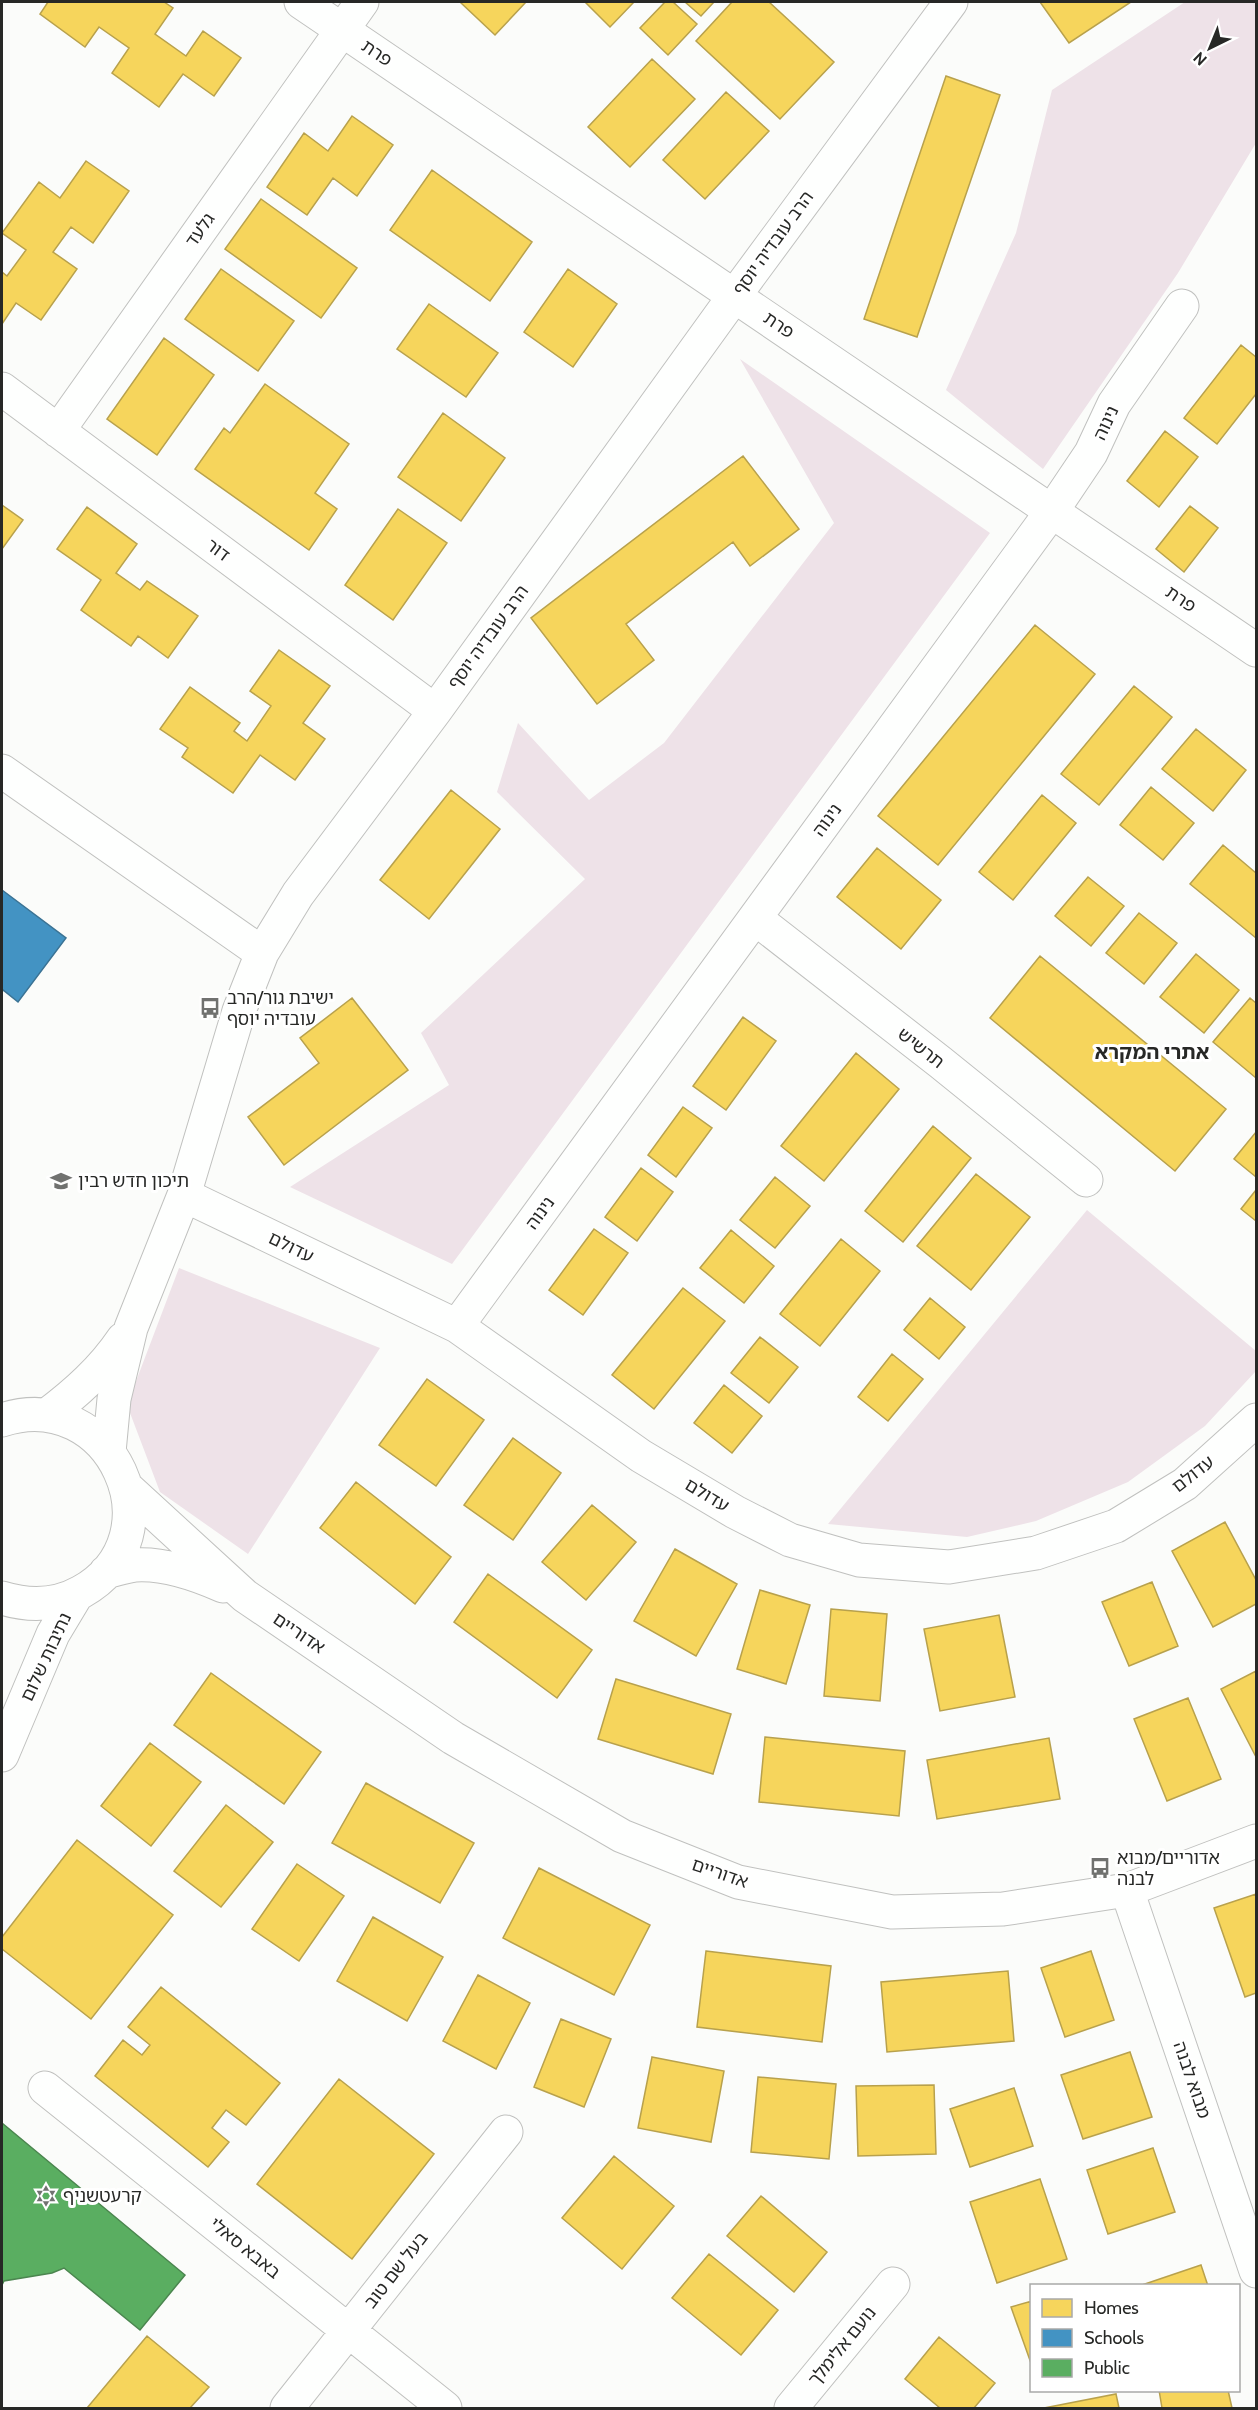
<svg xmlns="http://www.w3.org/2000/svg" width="1258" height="2410" viewBox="0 0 1258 2410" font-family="Cabin,'Noto Sans Hebrew',sans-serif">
	<rect width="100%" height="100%" fill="#fbfcfa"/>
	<path fill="#eee2e8" d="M1185 2H1256V143L1178 273 1043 469 946 390 1016 233 1052 90Z
		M740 359 990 533 452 1264 290 1187 449 1085 421 1033 585 879 497 792 518 723 589 800 664 743 834 523Z
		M1087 1210 1256 1351V1371L1205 1426 1128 1482 1036 1521 967 1537 828 1524Z
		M179 1268 380 1348 248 1554 160 1492 127 1405Z"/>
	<path fill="#f6d55c" stroke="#b8a14c" stroke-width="1.5" d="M48 2H164L173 8 155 34 186 56 203 31 241 58 214 96 183 74 159 107 112 73 129 48 99 27 85 47 40 14Z
		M460 2H526L495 35Z
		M585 2H634L610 27Z
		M665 2H673L697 24 668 55 640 28Z
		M685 2H714L701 16Z
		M732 2H769L834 62 780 119 696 41Z
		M1040 2H1131L1069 43Z
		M652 59 695 99 630 167 588 127Z
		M946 76 1000 95 917 337 864 319Z
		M726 92 769 131 705 199 663 160Z
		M352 116 393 145 357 196 333 178 307 215 267 187 304 133 328 151Z
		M86 161 129 191 93 243 71 227 53 252 77 269 41 320 16 303 2 324V272L7 276 26 250 2 233 39 182 60 198Z
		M432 170 532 242 490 301 390 230Z
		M261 199 357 268 321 318 225 249Z
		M221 269 294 321 258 371 185 319Z
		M568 269 617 304 573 367 524 332Z
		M429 304 498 353 466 397 397 349Z
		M164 338 214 375 157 455 107 419Z
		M1241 345 1256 357V394L1217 444 1184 418Z
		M265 384 349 444 315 493 337 509 309 550 195 469 224 428 230 433Z
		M443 413 505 458 461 521 398 477Z
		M1165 431 1198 457 1159 507 1127 481Z
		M743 456 799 529 750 566 733 542 626 624 654 660 597 704 531 618Z
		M2 505 23 520 2 549Z
		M1190 506 1218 528 1184 572 1156 549Z
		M87 507 137 544 116 573 140 590 147 581 198 616 168 658 138 636 131 646 81 610 101 580 57 549Z
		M398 509 447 543 393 620 345 585Z
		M1035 625 1095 674 938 865 878 816Z
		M279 650 330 686 303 723 325 739 295 780 260 755 233 793 182 757 188 748 160 729 190 687 240 723 234 731 247 741 271 706 250 691Z
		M1134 686 1172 717 1099 805 1061 774Z
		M1196 729 1246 770 1213 811 1162 769Z
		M1151 787 1194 823 1163 860 1120 825Z
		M451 790 500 829 429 919 380 880Z
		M1042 795 1076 823 1013 900 979 872Z
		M1223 845 1256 873V938L1190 884Z
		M877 848 941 900 901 949 837 897Z
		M1088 877 1124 906 1091 946 1055 916Z
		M1139 913 1177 943 1144 984 1106 953Z
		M1196 954 1239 990 1204 1033 1160 997Z
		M1040 956 1226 1109 1175 1171 990 1018Z
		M352 998 408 1070 284 1165 248 1117 319 1063 300 1038Z
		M1250 998 1256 1003V1078L1213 1042Z
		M743 1017 776 1041 726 1110 693 1086Z
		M856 1053 899 1089 824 1181 781 1146Z
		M683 1107 712 1128 676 1177 648 1155Z
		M933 1126 971 1158 903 1242 865 1211Z
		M1256 1132V1177L1234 1159Z
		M641 1168 673 1192 637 1241 605 1217Z
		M976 1174 1030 1217 971 1290 917 1246Z
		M775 1177 810 1206 775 1248 740 1220Z
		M1256 1190V1221L1241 1209Z
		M594 1229 628 1253 583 1315 549 1290Z
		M731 1230 774 1266 744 1303 700 1268Z
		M841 1239 880 1271 820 1346 780 1314Z
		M683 1288 725 1321 654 1409 612 1375Z
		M930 1298 965 1327 939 1359 904 1330Z
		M760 1337 798 1367 769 1403 731 1373Z
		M892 1354 923 1379 888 1421 858 1397Z
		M427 1379 484 1420 436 1486 379 1445Z
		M724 1385 762 1416 732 1453 694 1423Z
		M513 1438 561 1473 513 1540 464 1505Z
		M356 1482 451 1557 415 1604 320 1528Z
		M592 1505 636 1542 586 1600 542 1562Z
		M1225 1522 1256 1580V1604L1213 1627 1172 1551Z
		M675 1549 737 1584 696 1656 634 1621Z
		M488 1574 592 1650 557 1698 454 1622Z
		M1152 1582 1178 1646 1129 1666 1102 1602Z
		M760 1590 810 1605 786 1684 737 1669Z
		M831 1609 887 1614 880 1701 824 1696Z
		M999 1615 1015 1697 940 1711 924 1629Z
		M1256 1671V1757L1221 1689Z
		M211 1673 321 1752 284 1804 174 1725Z
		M616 1679 731 1714 713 1774 598 1739Z
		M1188 1698 1221 1779 1167 1801 1134 1719Z
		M765 1737 905 1751 899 1816 759 1802Z
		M1049 1738 1060 1799 937 1819 927 1760Z
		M150 1743 201 1782 151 1846 101 1806Z
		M366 1783 474 1843 440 1903 332 1843Z
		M226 1805 273 1842 221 1907 174 1871Z
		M77 1840 173 1915 91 2019 2 1949V1937Z
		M297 1864 344 1896 299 1961 252 1929Z
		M539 1868 650 1925 614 1995 503 1938Z
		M1256 1894V1993L1245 1997 1214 1908Z
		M373 1917 443 1957 407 2021 337 1981Z
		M706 1951 831 1966 822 2042 697 2027Z
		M1091 1951 1114 2020 1065 2037 1041 1968Z
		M1008 1971 1014 2041 887 2052 881 1982Z
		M478 1975 530 2003 496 2069 443 2041Z
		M161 1987 280 2083 246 2125 226 2110 212 2128 229 2142 208 2167 95 2076 123 2040 142 2055 150 2045 128 2027Z
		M561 2019 611 2039 584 2107 534 2087Z
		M1130 2052 1152 2117 1083 2139 1061 2075Z
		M652 2057 724 2071 711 2142 638 2128Z
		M758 2077 836 2084 829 2159 751 2152Z
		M339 2079 434 2154 352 2259 257 2184Z
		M934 2085 936 2154 858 2156 856 2086Z
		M1014 2088 1033 2146 970 2167 950 2109Z
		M1153 2148 1175 2212 1108 2234 1087 2170Z
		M614 2156 674 2206 622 2269 562 2218Z
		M1040 2179 1067 2259 997 2283 970 2202Z
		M761 2196 827 2252 794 2292 727 2236Z
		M709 2254 778 2310 741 2355 672 2298Z
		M1201 2265 1208 2286H1139Z
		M1032 2301V2366L1011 2307Z
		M147 2336 209 2387 190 2408H87Z
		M939 2337 995 2383 974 2408H940L905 2379Z
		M1159 2390H1228L1232 2408H1162Z
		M1116 2394 1119 2408H1044Z"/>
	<path fill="#4393c3" stroke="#3b7394" stroke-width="1.5" d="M2 890 66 938 18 1002 3 990 2 992Z"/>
	<path fill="#5aae61" stroke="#4b864f" stroke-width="1.5" d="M2 2123 185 2275 140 2330 64 2268 52 2273 4 2281 2 2285Z"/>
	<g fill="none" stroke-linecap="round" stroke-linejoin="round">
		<defs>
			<path id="minor" d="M301 2 1256 650
				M2 389 435 711
				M58 431 362 2
				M2 771 262 953
				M755 918 940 1062 1086 1180
				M184 1195 457 1326 641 1456 735 1512 790 1540 859 1560 949 1567 1036 1553 1116 1526 1185 1484 1256 1420
				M457 1326 1052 511 1091 453 1114 404 1182 306
				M47 1415C76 1393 102 1370 123 1339
				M2 1420C111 1384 181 1536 81 1592 56 1606 28 1606 2 1598
				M109 1452 114 1399 131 1328 184 1195 239 1011 262 953 298 894 435 711 735 295 951 2
				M127 1488 245 1596 453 1738 622 1836 738 1882 892 1912 1003 1909 1127 1890 1256 1841
				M106 1572C115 1570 125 1566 135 1565 165 1563 196 1574 223 1586
				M2 1755 53 1634 77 1594
				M1127 1890 1256 2271
				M45 2088 445 2408
				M287 2408 506 2132
				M791 2408 893 2284"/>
		</defs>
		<use href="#minor" stroke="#c0c1bf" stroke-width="35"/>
		<use href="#minor" stroke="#fefffe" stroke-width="33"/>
	</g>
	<defs>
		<symbol id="bus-bare" viewBox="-9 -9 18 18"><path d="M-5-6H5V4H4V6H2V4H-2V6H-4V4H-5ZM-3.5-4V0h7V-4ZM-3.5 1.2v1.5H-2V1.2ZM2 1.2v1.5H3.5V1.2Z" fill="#717270" stroke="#fff" stroke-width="2.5" paint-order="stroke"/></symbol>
		<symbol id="school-bare" viewBox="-9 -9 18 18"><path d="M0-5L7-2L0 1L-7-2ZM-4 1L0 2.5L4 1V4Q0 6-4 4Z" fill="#717270" stroke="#fff" stroke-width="2.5" paint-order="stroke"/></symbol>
		<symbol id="synagogue-bare" viewBox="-9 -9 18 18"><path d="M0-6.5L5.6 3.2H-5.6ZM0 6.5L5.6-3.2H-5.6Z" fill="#717270" stroke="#fff" stroke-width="2.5" paint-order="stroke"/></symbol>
	</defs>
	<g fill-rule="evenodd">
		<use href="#bus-bare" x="195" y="993" width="30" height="30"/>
		<use href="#school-bare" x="46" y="1166" width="30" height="30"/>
		<use href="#bus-bare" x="1085" y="1853" width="30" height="30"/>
		<use href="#synagogue-bare" x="31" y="2181" width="30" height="30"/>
	</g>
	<g text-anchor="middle" stroke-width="6" stroke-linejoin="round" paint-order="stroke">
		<g font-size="18" fill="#272826" stroke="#fff">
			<text transform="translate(377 53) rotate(34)" y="6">פרת</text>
			<text transform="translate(200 230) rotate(-55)" y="6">גלעד</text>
			<text transform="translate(773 243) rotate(-54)" y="6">הרב עובדיה יוסף</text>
			<text transform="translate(779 325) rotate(34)" y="6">פרת</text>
			<text transform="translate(1106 423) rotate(-65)" y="6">נינוה</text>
			<text transform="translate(218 550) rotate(37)" y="6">דור</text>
			<text transform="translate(1181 599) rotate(34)" y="6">פרת</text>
			<text transform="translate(488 637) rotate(-54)" y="6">הרב עובדיה יוסף</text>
			<text transform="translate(827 820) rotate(-54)" y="6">נינוה</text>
			<text transform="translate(921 1048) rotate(38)" y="6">תרשיש</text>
			<text transform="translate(540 1213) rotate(-54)" y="6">נינוה</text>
			<text transform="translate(291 1247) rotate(26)" y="6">עדולם</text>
			<text transform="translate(1193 1474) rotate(-38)" y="6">עדולם</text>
			<text transform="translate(707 1495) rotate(31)" y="6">עדולם</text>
			<text transform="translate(299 1633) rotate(34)" y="6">אדוריים</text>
			<text transform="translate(46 1657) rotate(-65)" y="6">נתיבות שלום</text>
			<text transform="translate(720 1873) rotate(19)" y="6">אדוריים</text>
			<text transform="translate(1192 2080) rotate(71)" y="6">מבוא לבנה</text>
			<text transform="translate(245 2248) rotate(39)" y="6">באבא סאלי</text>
			<text transform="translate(396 2270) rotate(-52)" y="6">בעל שם טוב</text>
			<text transform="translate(842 2346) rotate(-51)" y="6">נועם אלימלך</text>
		</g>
		<g font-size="18" fill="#272826" stroke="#fff" text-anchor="start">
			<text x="227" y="1004">ישיבת גור/הרב<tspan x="227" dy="21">עובדיה יוסף</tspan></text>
			<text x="78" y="1187">תיכון חדש רבין</text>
			<text x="1117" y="1864">אדוריים/מבוא<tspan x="1117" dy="21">לבנה</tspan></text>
			<text x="63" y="2202">קרעטשניף</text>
		</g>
		<g font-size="20" font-weight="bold" fill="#272826" stroke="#fff">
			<text x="1152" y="1059">אתרי המקרא</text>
		</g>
	</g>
	<rect width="1258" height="2410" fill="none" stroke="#272826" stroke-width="6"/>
	<rect x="1030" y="2284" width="210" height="108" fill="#ffffff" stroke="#a9a9a8" stroke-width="1.5"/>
	<rect x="1042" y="2299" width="30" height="18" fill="#f6d55c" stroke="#a9a9a8" stroke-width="1.5"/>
	<text x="1084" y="2314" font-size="18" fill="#272826">Homes</text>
	<rect x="1042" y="2329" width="30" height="18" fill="#4393c3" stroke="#a9a9a8" stroke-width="1.5"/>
	<text x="1084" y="2344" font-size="18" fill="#272826">Schools</text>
	<rect x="1042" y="2359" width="30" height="18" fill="#5aae61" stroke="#a9a9a8" stroke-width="1.5"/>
	<text x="1084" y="2374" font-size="18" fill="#272826">Public</text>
	<g transform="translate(1210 48) rotate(223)" stroke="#ffffff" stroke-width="4.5" paint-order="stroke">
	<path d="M0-4.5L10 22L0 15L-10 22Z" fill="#272826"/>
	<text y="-9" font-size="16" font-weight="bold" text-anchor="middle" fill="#272826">N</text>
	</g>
</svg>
